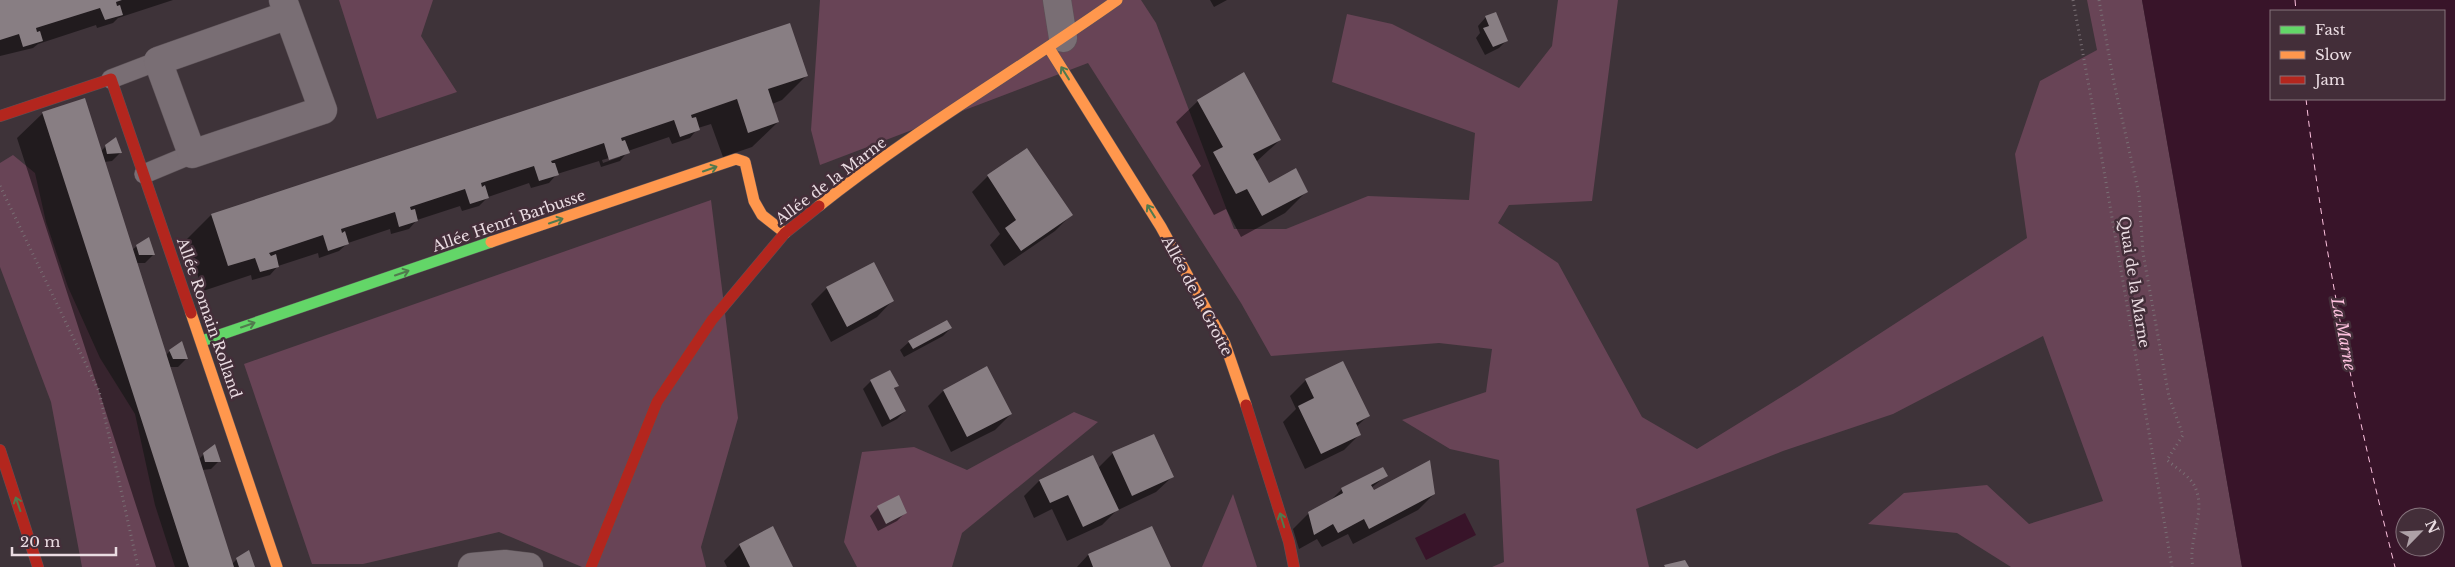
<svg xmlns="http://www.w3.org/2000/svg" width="2455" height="567" viewBox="0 0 2455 567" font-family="'Libre Baskerville',serif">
	<rect width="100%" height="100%" fill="#3e3339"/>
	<path fill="#684456" d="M339 0H433L421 36 457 92 377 119Z
		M820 0H1141L1156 23 1234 229H1286L1368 196 1469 200 1475 133 1332 82 1347 14 1392 24 1519 88 1552 46 1558 0H1618L1592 201 1509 205 1498 223 1558 263 1642 417 1697 449 1799 386 2027 238 2015 154 2040 81 2097 50 2087 0H2142L2242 567H2011L1957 533 1868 524 1904 493 1987 485 2029 524 2103 501 2043 336 1893 414 1783 451 1636 509 1649 567H1492L1504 562 1499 460 1450 449 1402 420 1486 392 1492 349 1439 343 1271 356 1241 303 1088 63 820 165 811 130Z
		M13 155 35 173 46 222 68 287 100 358 135 414 155 505 175 567H82L51 402 0 267V163Z
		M711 200 738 418 701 547 706 567H582L499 532 363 564H312L244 364Z
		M1074 412 1098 422 962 533 952 567H857L844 542 862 452 914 447 967 470Z
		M1233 494 1257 567H1202Z"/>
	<path fill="#381429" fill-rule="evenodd" d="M2142 0H2455V567H2242ZM2271 11H2444V99H2271ZM2405 517H2435V547H2405Z
		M1465 513 1476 535 1426 560 1415 538Z"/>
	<path fill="#0007" fill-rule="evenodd" d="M0 0H173L118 18 113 23 97 28 96 25 38 44 33 48 0 56Z
		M1210 0H1227L1214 7Z
		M1486 17 1507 40 1499 48 1485 55 1476 38 1480 33 1478 26Z
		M789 25 807 75 782 100 772 104 778 122 752 147 723 157 711 124 698 128 690 138 672 144 669 137 628 151 620 161 601 167 599 161 557 174 549 183 531 188 529 183 488 197 479 206 462 211 460 206 417 220 409 229 391 234 390 229 348 243 339 251 319 258 318 253 278 266 270 275 252 280 251 275 203 291 186 240 211 215ZM620 155V157L603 163 602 160Z
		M1198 101 1280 140 1256 162 1268 185 1306 192 1285 213 1241 237 1226 209 1214 215 1192 175 1201 166 1176 122Z
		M43 113 101 151 106 146 120 153 112 161 104 162 132 250 137 246 153 255 145 263H136L166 355 170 351 186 359 178 367H169L199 459 204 454 219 461 211 469 202 470 232 564 237 559 253 567H156L17 138Z
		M1027 149 1071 215 1055 231 1004 266 990 245 1000 234 972 192 988 176Z
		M827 288 892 301 877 317 831 342 811 304Z
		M947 321 951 328 943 336 904 357 900 350 909 342Z
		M1306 380 1368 416 1356 427 1360 434 1344 450 1305 469 1283 422 1296 409 1290 396Z
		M871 381 897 386 893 390 905 411 897 419 882 427 863 389Z
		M943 391 1011 414 995 430 951 452 928 406Z
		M1113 453 1172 477 1156 492 1116 511 1102 525 1067 541 1052 509 1034 518 1024 496 1039 481 1098 468Z
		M1386 476 1371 488 1373 491 1434 494 1418 510 1353 544 1348 534 1322 547 1317 539 1299 549 1293 529 1309 513 1329 502 1342 489Z
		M898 497 905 513 897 521 878 531 870 516 878 508Z
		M1151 527 1169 567H1077L1088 555Z
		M740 545 792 567H727L724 561Z"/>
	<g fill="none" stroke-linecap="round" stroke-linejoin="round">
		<path stroke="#fdc1de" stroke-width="1" stroke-dasharray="6 5" stroke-linecap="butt" d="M2295 0 2296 11
			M2306 99C2324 256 2356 414 2395 567"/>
	</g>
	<path fill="#887e83" d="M0 0H122L116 2 117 6 120 5 123 15 105 20 100 8 36 28 37 32 40 31 43 41 23 47 19 34 0 40Z
		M1496 12 1508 41 1493 47 1483 28 1489 26 1485 16Z
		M790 23 808 76 768 89 779 122 748 133 737 99 691 115 692 118 696 117 700 130 680 137 674 120 621 138 622 141 625 140 630 153 609 160 604 143 551 161 552 163H555L559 175 539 181 534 166 481 183 482 187 485 185 489 198 470 204 465 189 410 207 411 210 415 209 418 221 399 227 395 212 341 229 342 233 345 231 349 244 328 251 323 235 269 253 271 256 276 254 279 267 260 272 255 258 228 266 211 214Z
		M1244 72 1281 140 1253 154 1269 183 1296 168 1308 192 1262 216 1247 189 1236 194 1213 152 1223 147 1197 100Z
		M85 98 234 567H189L42 112Z
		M116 137 122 153 107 154 105 145Z
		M1027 148 1073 215 1021 251 1005 228 1016 220 987 175Z
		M149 237 155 255H139L136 245Z
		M874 262 894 301 847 327 826 287Z
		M947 320 952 328 913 349 908 341Z
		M182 341 188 359H173L169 350Z
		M1343 361 1370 416 1356 423 1361 435 1321 454 1298 406 1314 398 1305 379Z
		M987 366 1012 414 967 437 943 390Z
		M890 370 899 386 894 388 906 411 890 420 870 380Z
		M1154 434 1174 477 1132 496 1112 452Z
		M215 444 221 462H205L203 453Z
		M1093 455 1119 510 1083 527 1068 495 1050 503 1039 480Z
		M1430 460 1435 494 1369 529 1364 519 1338 533 1333 524 1314 535 1308 512 1343 493 1341 488 1383 467 1388 476 1371 485 1374 490Z
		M899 495 907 513 886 524 877 506Z
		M773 526 793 567H750L739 544Z
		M1152 526 1171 567H1093L1088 554Z
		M249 550 255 567H239L236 558Z
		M1685 560 1689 567H1665L1664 565Z"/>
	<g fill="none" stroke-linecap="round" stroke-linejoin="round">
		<defs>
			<path id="lane" d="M111 79 158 61
				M144 174 192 154"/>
			<path id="street" d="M283 0 323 110 192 154 158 61 288 15
				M1057 0 1063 38
				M472 567 505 564 529 567"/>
			<path id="fast" d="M202 341 491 242"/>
			<path id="slow" d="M1049 48 1161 227 1225 344 1246 405
				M819 206C913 131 1018 70 1117 0
				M491 242 736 159 745 162 754 201 762 215 785 233
				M191 313 277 567"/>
			<path id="jam" d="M0 116 111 79 191 313
				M1246 405 1289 542 1294 567
				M0 450 38 567
				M591 567 657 402 712 320 785 233 819 206"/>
		</defs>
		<use href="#lane" stroke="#5c5257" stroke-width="20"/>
		<use href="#street" stroke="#5c5257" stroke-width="29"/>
		<use href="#fast" stroke="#5c5257" stroke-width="12"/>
		<use href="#slow" stroke="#5c5257" stroke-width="12"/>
		<use href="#jam" stroke="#5c5257" stroke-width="12"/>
		<path stroke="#796f74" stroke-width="3" stroke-dasharray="1 4" stroke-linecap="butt" d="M2073 0 2097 130 2172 567
			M2099 0 2114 83 2139 194 2143 253 2169 397 2183 435 2167 460C2175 467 2191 477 2195 487 2207 513 2187 540 2193 567
			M0 186 99 391 138 567"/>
		<use href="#lane" stroke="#796e74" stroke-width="19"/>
		<use href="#street" stroke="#796e74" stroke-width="28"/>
		<use href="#fast" stroke="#63d668" stroke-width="11"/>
		<use href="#slow" stroke="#ff974d" stroke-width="11"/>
		<use href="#jam" stroke="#b3261e" stroke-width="11"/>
	</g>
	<defs><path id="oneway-shaft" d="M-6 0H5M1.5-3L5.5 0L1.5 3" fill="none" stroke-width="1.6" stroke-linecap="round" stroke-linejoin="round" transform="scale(1.25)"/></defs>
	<g stroke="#517a4e">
		<use href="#oneway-shaft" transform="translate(1065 73) rotate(-122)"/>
		<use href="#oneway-shaft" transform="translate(710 169) rotate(-19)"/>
		<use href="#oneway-shaft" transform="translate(1151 211) rotate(-122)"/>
		<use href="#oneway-shaft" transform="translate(556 221) rotate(-19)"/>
		<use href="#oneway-shaft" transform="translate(402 273) rotate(-19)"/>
		<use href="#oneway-shaft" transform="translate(248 325) rotate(-19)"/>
		<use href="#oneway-shaft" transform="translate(18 504) rotate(-109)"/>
		<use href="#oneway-shaft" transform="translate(1282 520) rotate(-107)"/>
	</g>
	<g text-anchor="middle" stroke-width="5" stroke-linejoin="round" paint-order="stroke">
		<g font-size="15" fill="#eadce2" stroke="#432e39">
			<text transform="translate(831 181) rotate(-37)" y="5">Allée de la Marne</text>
			<text transform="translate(509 221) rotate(-19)" y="5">Allée Henri Barbusse</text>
			<text transform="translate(2134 282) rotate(81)" y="5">Quai de la Marne</text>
			<text transform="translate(1197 296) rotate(62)" y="5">Allée de la Grotte</text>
			<text transform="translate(209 318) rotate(71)" y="5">Allée Romain Rolland</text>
		</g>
		<g font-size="16" font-style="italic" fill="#fdc1de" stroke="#432e39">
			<text transform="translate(2344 334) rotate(79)" y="6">La Marne</text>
		</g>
	</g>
	<rect x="2270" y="10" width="175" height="90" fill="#432e39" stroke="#86747d"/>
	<rect x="2280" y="26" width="25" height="8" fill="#63d668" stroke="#86747d"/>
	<text x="2315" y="35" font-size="15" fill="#eadce2">Fast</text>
	<rect x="2280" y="51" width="25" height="8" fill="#ff974d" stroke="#86747d"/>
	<text x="2315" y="60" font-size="15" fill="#eadce2">Slow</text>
	<rect x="2280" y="76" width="25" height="8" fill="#b3261e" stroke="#86747d"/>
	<text x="2315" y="85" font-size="15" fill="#eadce2">Jam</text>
	<g transform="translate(2420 532) rotate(66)"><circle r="24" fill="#432e39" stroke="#86747d"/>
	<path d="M0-4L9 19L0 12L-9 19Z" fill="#aea1a7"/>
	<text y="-8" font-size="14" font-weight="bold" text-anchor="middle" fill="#eadce2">N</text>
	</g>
	<path d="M12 547v8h104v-8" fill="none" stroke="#eadce2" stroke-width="2.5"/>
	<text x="20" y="547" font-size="15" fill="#eadce2" stroke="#432e39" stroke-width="4" paint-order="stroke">20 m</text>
</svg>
